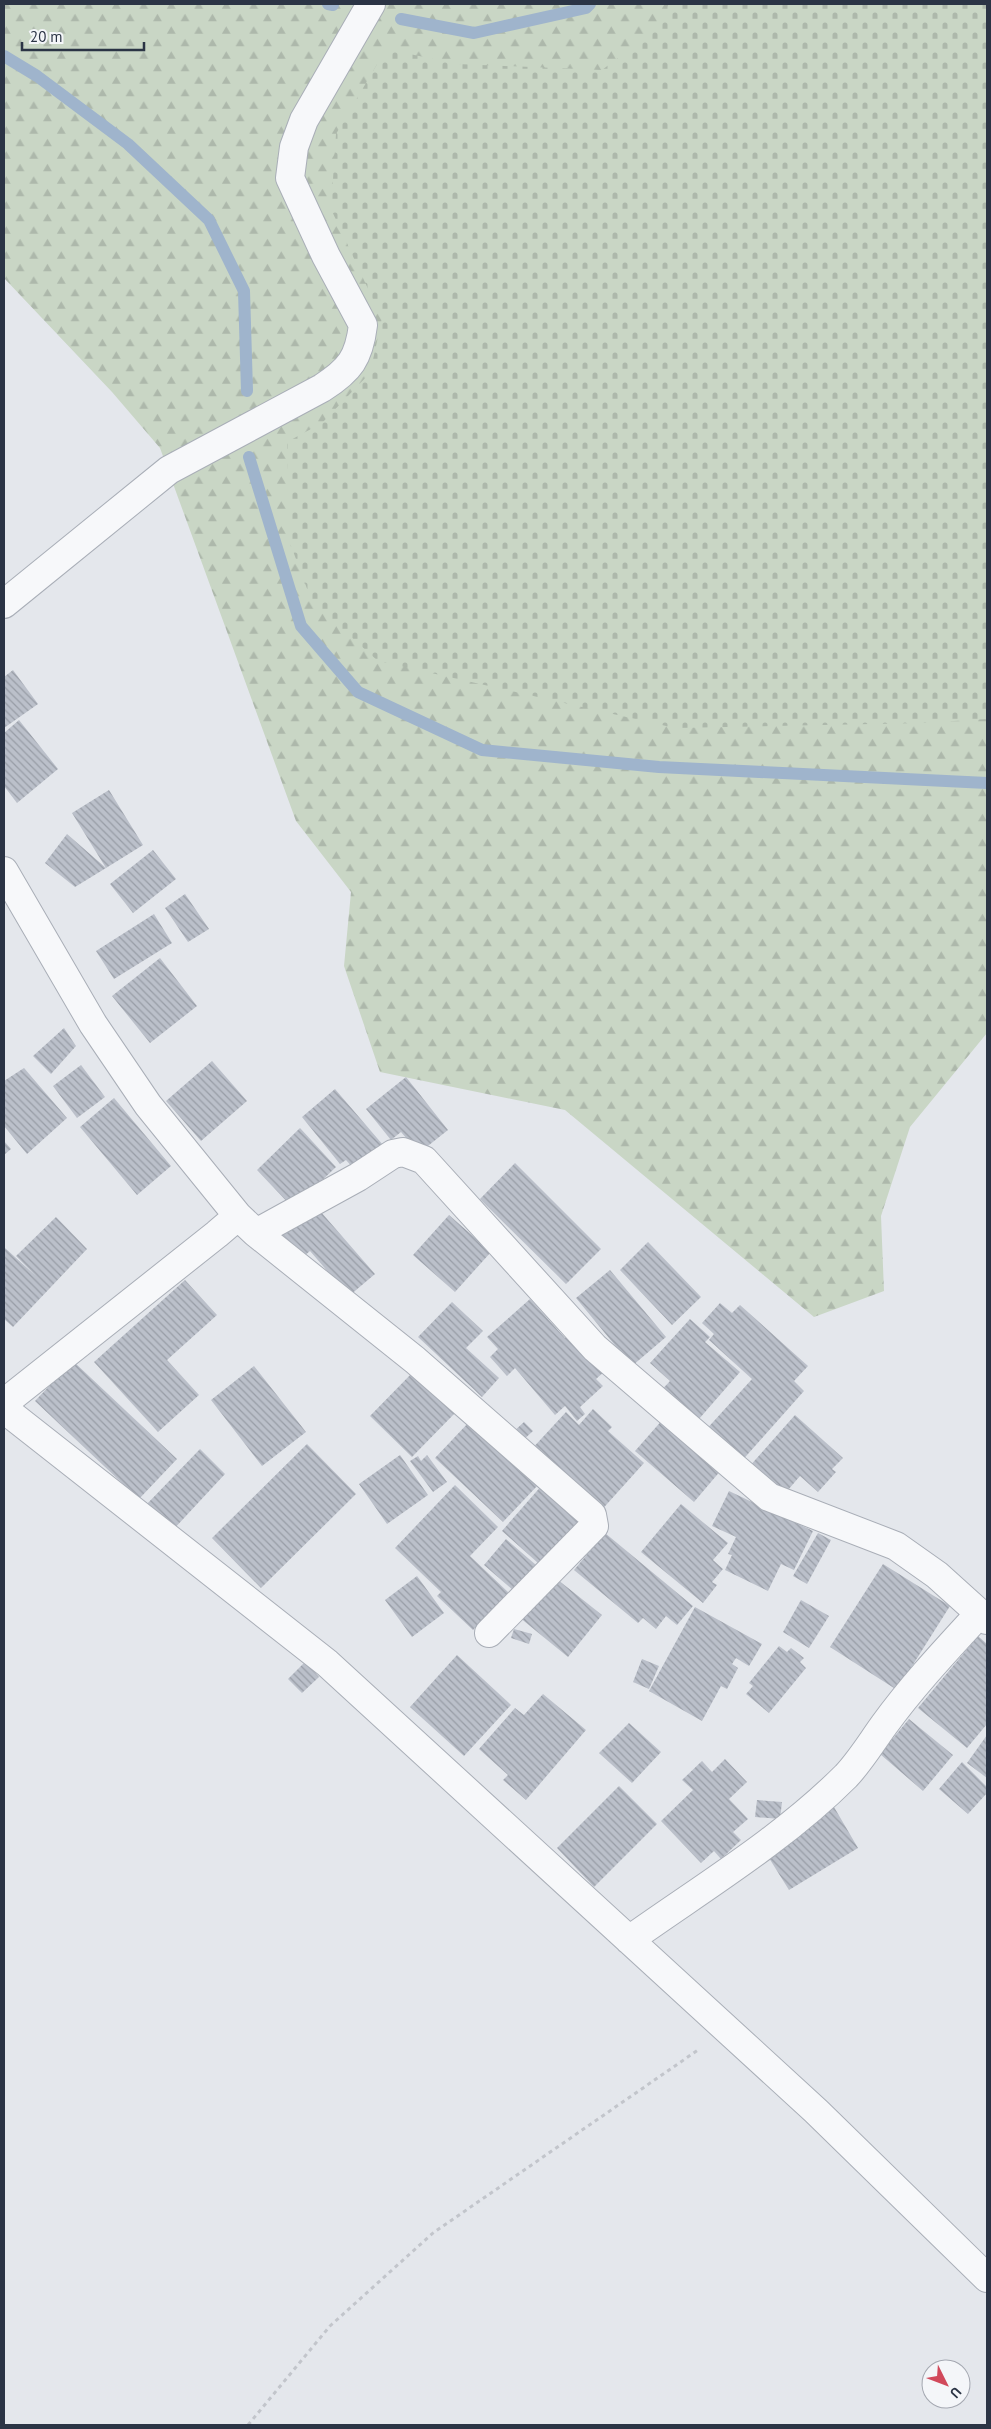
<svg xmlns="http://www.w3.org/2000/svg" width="991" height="2429" viewBox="0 0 991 2429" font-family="'PT Sans',sans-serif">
	<defs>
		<pattern id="forest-firs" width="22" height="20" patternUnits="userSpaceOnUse" patternTransform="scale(1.25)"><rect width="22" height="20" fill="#c9d6c5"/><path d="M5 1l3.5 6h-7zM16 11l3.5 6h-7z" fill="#adb8ab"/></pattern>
		<pattern id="cemetery-stones" width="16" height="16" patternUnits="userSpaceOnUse" patternTransform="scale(1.25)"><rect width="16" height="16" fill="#c9d6c5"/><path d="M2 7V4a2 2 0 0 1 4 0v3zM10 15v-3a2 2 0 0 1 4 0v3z" fill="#adb8ab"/></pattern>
		<pattern id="building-back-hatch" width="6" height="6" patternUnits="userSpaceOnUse" patternTransform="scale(1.25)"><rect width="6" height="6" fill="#bbc0ca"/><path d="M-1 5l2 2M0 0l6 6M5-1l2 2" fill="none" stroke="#989da6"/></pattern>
	</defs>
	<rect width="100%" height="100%" fill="#e4e7ec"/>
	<path fill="url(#forest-firs)" d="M4 4H987V1033L910 1127 881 1216 884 1291 814 1317 565 1110 380 1072 344 966 351 892 296 821 160 448 112 392 4 278Z"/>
	<path fill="url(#cemetery-stones)" d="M669 4H987V719L921 723 675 728 378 661 312 602 290 543 287 442 322 423 370 373 382 319 331 209 336 134 386 49 457 64 602 70 647 36Z"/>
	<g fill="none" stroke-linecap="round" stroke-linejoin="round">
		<path stroke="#9fb4cc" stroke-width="12" d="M328 4 333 5
			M401 19 474 33 586 8 590 4
			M4 56 37 76 128 144 209 220 244 291 247 391
			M249 457 301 626 358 692 482 750 659 767 987 783"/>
	</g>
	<path fill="url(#building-back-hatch)" d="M13 670 38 704 4 728V677Z
		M19 720 58 769 17 803 4 786V733Z
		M109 790 143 845 106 868 72 813Z
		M67 834 106 868 75 887 45 863Z
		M153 850 176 879 133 913 110 884Z
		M185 894 209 929 188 942 165 908Z
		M154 914 172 943 114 979 96 951Z
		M160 958 197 1006 150 1043 112 996Z
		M64 1028 76 1046 51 1074 33 1056Z
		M212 1061 247 1101 201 1141 166 1101Z
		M81 1065 105 1097 77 1118 53 1086Z
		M24 1068 67 1118 27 1154 4 1126V1081Z
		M406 1077 448 1130 419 1153 401 1132 391 1140 366 1109Z
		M335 1089 383 1145 354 1169 346 1160 340 1164 302 1117Z
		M114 1098 171 1166 137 1195 80 1127Z
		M300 1128 336 1167 293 1208 257 1170Z
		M4 1141 11 1149 4 1155Z
		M515 1163 601 1249 566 1284 480 1199Z
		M314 1204 375 1274 349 1296 310 1251 303 1257 281 1233Z
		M449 1215 491 1252 455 1292 413 1255Z
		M56 1217 87 1249 13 1327 4 1319V1250L5 1248 36 1276 16 1256Z
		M648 1242 701 1297 672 1325 620 1270Z
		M610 1270 666 1337 632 1366 576 1298Z
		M185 1280 217 1315 167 1360 199 1395 158 1432 94 1362Z
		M530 1299 565 1338 571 1333 605 1371 596 1379 603 1386 580 1407 585 1414 577 1421 565 1406 555 1415 515 1368 507 1376 490 1357 498 1349 487 1337Z
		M452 1302 483 1331 466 1348 499 1378 482 1397 418 1337Z
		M720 1303 732 1313 740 1305 808 1366 794 1381 804 1391 739 1464 704 1432 752 1379 709 1340 714 1334 702 1323Z
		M690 1319 710 1337 705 1342 740 1372 692 1427 656 1396 670 1381 650 1363Z
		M73 1361 177 1459 139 1499 35 1401Z
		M254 1366 306 1432 262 1466 211 1400Z
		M414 1371 456 1412 412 1457 370 1416Z
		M593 1409 612 1427 608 1431 644 1463 598 1514 529 1452 566 1412 579 1425Z
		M795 1415 843 1458 832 1469 836 1472 818 1492 800 1476 782 1497 748 1468Z
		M664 1418 722 1469 694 1502 635 1451Z
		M470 1421 538 1485 503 1522 435 1458Z
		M524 1422 533 1431 521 1442 512 1433Z
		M307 1444 356 1494 261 1588 212 1538Z
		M200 1449 225 1474 172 1531 146 1505Z
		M400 1455 428 1495 387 1524 359 1484Z
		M427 1455 447 1482 433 1492 410 1461 418 1456 421 1461Z
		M543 1484 589 1524 547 1571 502 1531Z
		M455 1485 498 1527 470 1556 509 1593 473 1630 437 1596 441 1592 395 1548Z
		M729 1491 813 1531 794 1570 781 1564 768 1591 725 1570 732 1555 728 1554 736 1537 712 1526Z
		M681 1504 728 1543 713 1560 723 1569 712 1582 717 1585 703 1603 641 1552Z
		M605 1533 693 1606 677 1625 666 1616 656 1629 643 1618 638 1623 574 1570Z
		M818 1533 831 1540 807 1584 793 1576Z
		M506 1539 536 1565 513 1590 484 1565Z
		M883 1564 950 1606 897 1690 830 1647Z
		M417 1576 444 1613 412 1637 385 1600Z
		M553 1576 602 1615 568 1657 519 1617Z
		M801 1600 829 1616 809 1648 783 1632Z
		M695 1607 762 1644 749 1666 736 1658 732 1664 738 1668 727 1689 721 1686 702 1721 649 1691Z
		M514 1629 532 1634 529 1644 511 1638Z
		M978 1636 987 1644V1724L967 1748 918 1708Z
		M779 1646 787 1652 791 1648 804 1658 800 1662 806 1668 769 1713 746 1694 753 1686 749 1683Z
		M457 1655 511 1705 464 1756 410 1707Z
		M642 1659 659 1666 649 1689 633 1682Z
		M305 1662 319 1677 302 1693 288 1679Z
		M543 1694 586 1730 526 1800 503 1780 508 1775 479 1749 515 1708 524 1715Z
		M909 1719 953 1755 923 1791 880 1754Z
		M629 1723 661 1752 632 1783 599 1753Z
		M987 1735V1778L967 1763Z
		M725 1759 747 1782 729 1799 748 1819 733 1832 741 1840 721 1859 714 1851 701 1863 661 1821 693 1790 682 1780 702 1761 712 1772Z
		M962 1762 987 1787V1793L968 1814 939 1789Z
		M619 1786 657 1824 594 1887 557 1848Z
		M757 1800 782 1802 780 1819 755 1817Z
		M834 1807 858 1848 789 1890 764 1850Z"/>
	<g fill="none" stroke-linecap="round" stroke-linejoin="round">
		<defs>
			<path id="minor" d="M4 604 169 470 322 388C350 370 359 358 363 325L326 256 290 178 294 147 304 120 371 4
				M4 871 93 1024 148 1105 238 1216 217 1234 4 1403
				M238 1216 256 1233 358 1177 393 1154 403 1152 424 1160 595 1348 769 1497 896 1546 937 1575 987 1620
				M256 1233 415 1360 592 1515 594 1526 489 1633
				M4 1409 327 1663 816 2111 987 2278
				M629 1940C702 1888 782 1840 846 1776 861 1760 871 1743 884 1725 913 1685 947 1649 980 1613"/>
		</defs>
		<use href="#minor" stroke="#a9aeb7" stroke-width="30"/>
		<path stroke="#c2c5cb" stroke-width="3" stroke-dasharray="4 4" stroke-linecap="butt" d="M248 2425 330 2326 433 2233 698 2050"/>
		<use href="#minor" stroke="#f7f8fa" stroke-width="28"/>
	</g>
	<rect width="991" height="2429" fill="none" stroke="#2b3445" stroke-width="10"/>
	<g transform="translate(946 2384) rotate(132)"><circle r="24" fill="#f4f6f9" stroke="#a4a8b1"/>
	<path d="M0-4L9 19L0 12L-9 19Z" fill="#d1495b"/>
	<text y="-8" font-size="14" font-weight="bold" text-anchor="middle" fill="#2b3445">U</text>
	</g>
	<path d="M22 42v8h122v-8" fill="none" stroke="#2b3445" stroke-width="2.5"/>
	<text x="30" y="42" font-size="15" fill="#2b3445" stroke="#f4f6f9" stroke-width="4" paint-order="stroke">20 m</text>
</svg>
